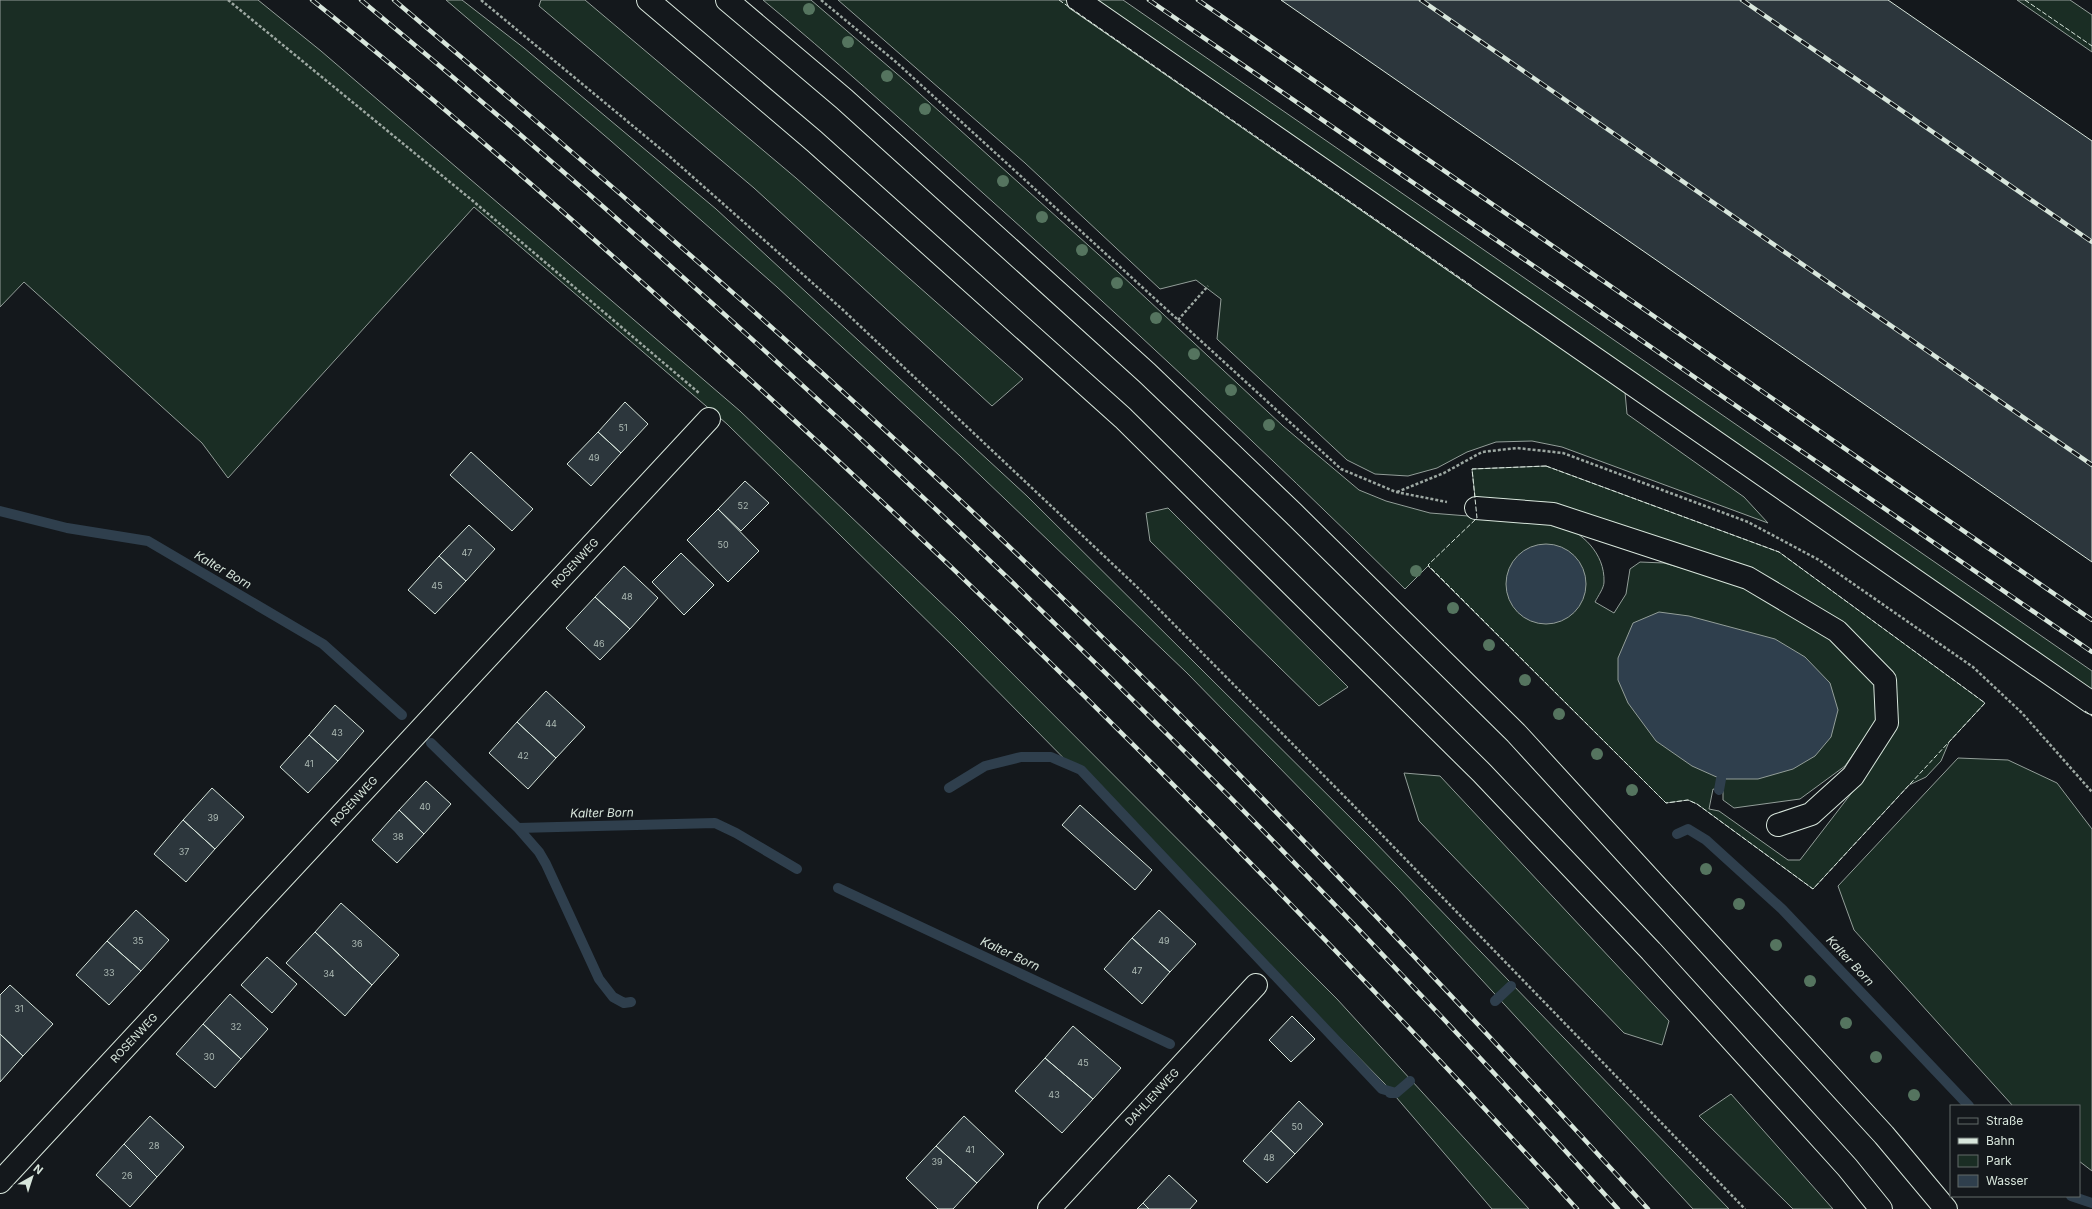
<svg xmlns="http://www.w3.org/2000/svg" width="2092" height="1209" viewBox="0 0 2092 1209" font-family="Inter,sans-serif">
	<rect width="100%" height="100%" fill="#14181c"/>
	<path fill="#1a2d24" stroke="#939e99" d="M0 0H258L321 51 740 411 957 618 1337 999 1529 1209H1492L1384 1083 956 649 727 424 474 207 228 478 202 443 24 282 0 307Z
		M446 0H462L524 48 716 209 1027 496 1371 838 1729 1209H1693L1398 889 1187 673 960 456 777 287 611 141Z
		M541 0H585L796 178 1023 379 992 406 754 188 539 6Z
		M763 0H811L910 85 1118 272 1283 426 1359 490 1386 501 1430 513 1557 523C1582 532 1605 553 1604 582 1604 588 1598 596 1595 602L1614 613 1626 594 1630 569 1640 562 1664 563 1745 586 1833 638 1876 684 1877 720 1845 766 1800 799 1734 808 1723 800V791L1713 789 1709 809 1719 811 1788 860H1800L1860 782 1893 675 1841 625 1554 503 1475 497 1472 469 1546 466 1779 552 1985 703 1949 742 1941 761 1926 777 1909 785 1813 889 1697 804 1688 800 1666 803 1428 566 1405 589C1261 447 1114 310 964 176 898 117 832 57 763 0Z
		M838 0H1068L2092 709V716L1625 392 1627 414 1744 497 1768 523 1562 447 1532 441 1496 442 1467 452 1437 468 1408 476 1375 474 1347 460 1217 339 1221 299 1196 280 1160 289 1025 163Z
		M1092 0H1123L2092 671V693Z
		M2017 0H2070L2092 15V52Z
		M1168 508 1348 687 1319 706 1150 541 1146 513Z
		M1958 758 2008 760 2057 783 2092 829V1171L2079 1161V1106H2013L1854 930 1838 886Z
		M1404 773 1440 776 1669 1021 1662 1045 1624 1033 1419 821Z
		M1731 1094 1833 1209H1793L1699 1116Z"/>
	<path fill="#2f3f4d" stroke="#939e99" d="M1506 584a40 40 0 1 1 80 0a40 40 0 1 1-80 0Z
		M1659 612 1689 616 1775 639 1805 657 1830 683 1838 710 1831 737 1815 756 1793 769 1758 779H1721L1692 766 1656 741 1628 703 1618 680V658L1633 623Z"/>
	<g fill="none" stroke-linecap="round" stroke-linejoin="round">
		<path stroke="#2f3f4d" stroke-width="10" d="M0 511 67 528 148 541 323 644 402 715
			M431 743 518 828 715 823 736 833 797 869
			M949 788 985 766 1021 757H1051L1081 770 1382 1089 1396 1093
			M1719 790 1721 779
			M518 828 539 852 546 864 599 979 613 997 624 1003 631 1002
			M1677 834 1688 829 1706 840 1782 909 1969 1106
			M838 888 1170 1044
			M1495 1001 1511 986
			M1390 1093H1396L1410 1081
			M2071 1196 2092 1203"/>
	</g>
	<path fill="#2c363c" stroke="#d8e6dc" d="M1281 0H1888L2092 141V562Z
		M625 402 648 424 621 453 598 432Z
		M598 432 621 453 591 486 567 464Z
		M471 452 533 509 512 531 450 475Z
		M745 481 769 503 741 531 718 509Z
		M718 509 759 551 728 582 687 540Z
		M469 525 495 549 466 581 439 556Z
		M681 553 714 585 684 615 652 582Z
		M439 556 466 581 435 614 408 590Z
		M624 566 658 598 630 629 595 597Z
		M595 597 630 629 600 660 566 628Z
		M546 691 585 727 556 758 517 722Z
		M335 705 364 731 338 761 309 735Z
		M517 722 556 758 528 789 489 753Z
		M309 735 338 761 308 793 280 767Z
		M426 781 451 804 424 834 399 810Z
		M212 788 244 817 215 849 183 820Z
		M1080 805 1152 870 1135 890 1062 825Z
		M399 810 424 834 397 863 372 840Z
		M183 820 215 849 186 882 154 854Z
		M341 903 399 955 372 985 315 932Z
		M136 910 169 940 141 971 107 941Z
		M1159 910 1196 944 1170 972 1132 938Z
		M315 932 372 985 345 1016 286 963Z
		M1132 938 1170 972 1142 1004 1104 969Z
		M107 941 141 971 109 1005 76 975Z
		M267 957 297 984 272 1013 241 985Z
		M10 985 53 1024 23 1056 0 1034V995Z
		M230 994 268 1029 241 1059 203 1024Z
		M1292 1016 1315 1039 1291 1062 1269 1040Z
		M203 1024 241 1059 215 1088 176 1054Z
		M1073 1026 1121 1068 1093 1099 1045 1058Z
		M0 1034 23 1056 0 1082Z
		M1045 1058 1093 1099 1062 1133 1015 1091Z
		M1299 1101 1323 1124 1295 1154 1271 1131Z
		M150 1116 184 1147 157 1177 124 1144Z
		M964 1116 1004 1154 977 1183 936 1146Z
		M1271 1131 1295 1154 1267 1183 1243 1161Z
		M124 1144 157 1177 130 1207 96 1175Z
		M936 1146 977 1183 953 1209H938L906 1178Z
		M1169 1175 1197 1201 1190 1209H1149L1143 1203Z
		M1143 1203 1149 1209H1137Z"/>
	<g fill="none" stroke-linecap="round" stroke-linejoin="round">
		<defs>
			<path id="minor" d="M1078 0 2092 703
				M1476 508 1553 514 1748 578 1837 631 1885 680 1887 723 1853 776 1811 814 1778 825
				M0 1182 709 419
				M1049 1209 1256 985"/>
			<path id="major" d="M648 0 814 141 1123 418 1482 773 1651 951 1847 1167 1881 1209
				M727 0 844 99 1147 373 1293 513 1516 733 1884 1135 1946 1209"/>
		</defs>
		<use href="#minor" stroke="#d8e6dc" stroke-width="24"/>
		<use href="#major" stroke="#d8e6dc" stroke-width="24"/>
		<path stroke="#9da8a2" stroke-width="2.5" stroke-dasharray="3 2" stroke-linecap="butt" d="M228 0 473 201 699 393
			M481 0 668 155 842 309 1136 586 1352 804 1745 1209
			M821 0 896 62 1341 469 1396 492 1447 502
			M1178 320 1208 286
			M1397 492 1444 473 1482 452 1517 448 1563 453 1748 522 1819 560 1973 667 2022 713 2092 792"/>
		<use href="#minor" stroke="#14181c" stroke-width="22"/>
		<use href="#major" stroke="#14181c" stroke-width="22"/>
		<defs>
			<path id="rail" d="M312 0C447 108 577 223 705 339 1011 614 1300 905 1577 1209
				M361 0C809 372 1229 776 1618 1209
				M394 0C630 200 864 403 1085 620 1279 810 1465 1008 1648 1209
				M1149 0 2092 652
				M1198 0 2092 620
				M1421 0 2092 465
				M1742 0 2092 242"/>
		</defs>
		<use href="#rail" stroke="#d8e6dc" stroke-width="4.5"/>
		<use href="#rail" stroke="#14181c" stroke-width="3" stroke-dasharray="9" stroke-linecap="butt"/>
		<path stroke="#d8e6dc" stroke-width="1" stroke-dasharray="5 2" stroke-linecap="butt" d="M1059 0 1472 286
			M2025 0 2092 46
			M1546 466 1779 552 1985 703 1813 889 1697 804 1688 800 1666 803 1428 565 1477 518 1472 469Z
			M2085 711 2092 716"/>
	</g>
	<g fill="#55745f">
		<circle cx="809" cy="9" r="6"/>
		<circle cx="848" cy="42" r="6"/>
		<circle cx="887" cy="76" r="6"/>
		<circle cx="925" cy="109" r="6"/>
		<circle cx="1003" cy="181" r="6"/>
		<circle cx="1042" cy="217" r="6"/>
		<circle cx="1082" cy="250" r="6"/>
		<circle cx="1117" cy="283" r="6"/>
		<circle cx="1156" cy="318" r="6"/>
		<circle cx="1194" cy="354" r="6"/>
		<circle cx="1231" cy="390" r="6"/>
		<circle cx="1269" cy="425" r="6"/>
		<circle cx="1416" cy="571" r="6"/>
		<circle cx="1453" cy="608" r="6"/>
		<circle cx="1489" cy="645" r="6"/>
		<circle cx="1525" cy="680" r="6"/>
		<circle cx="1559" cy="714" r="6"/>
		<circle cx="1597" cy="754" r="6"/>
		<circle cx="1632" cy="790" r="6"/>
		<circle cx="1706" cy="869" r="6"/>
		<circle cx="1739" cy="904" r="6"/>
		<circle cx="1776" cy="945" r="6"/>
		<circle cx="1810" cy="981" r="6"/>
		<circle cx="1846" cy="1023" r="6"/>
		<circle cx="1876" cy="1057" r="6"/>
		<circle cx="1914" cy="1095" r="6"/>
	</g>
	<g text-anchor="middle" stroke-width="3" stroke-linejoin="round" paint-order="stroke">
		<g font-size="9" fill="#adbab4">
			<text x="623" y="431">51</text>
			<text x="594" y="461">49</text>
			<text x="743" y="509">52</text>
			<text x="723" y="548">50</text>
			<text x="467" y="556">47</text>
			<text x="437" y="589">45</text>
			<text x="627" y="600">48</text>
			<text x="599" y="647">46</text>
			<text x="551" y="727">44</text>
			<text x="337" y="736">43</text>
			<text x="523" y="759">42</text>
			<text x="309" y="767">41</text>
			<text x="425" y="810">40</text>
			<text x="213" y="821">39</text>
			<text x="398" y="840">38</text>
			<text x="184" y="855">37</text>
			<text x="138" y="944">35</text>
			<text x="1164" y="944">49</text>
			<text x="357" y="947">36</text>
			<text x="1137" y="974">47</text>
			<text x="109" y="976">33</text>
			<text x="329" y="977">34</text>
			<text x="19" y="1012">31</text>
			<text x="236" y="1030">32</text>
			<text x="209" y="1060">30</text>
			<text x="1083" y="1066">45</text>
			<text x="1054" y="1098">43</text>
			<text x="1297" y="1130">50</text>
			<text x="154" y="1149">28</text>
			<text x="970" y="1153">41</text>
			<text x="1269" y="1161">48</text>
			<text x="937" y="1165">39</text>
			<text x="127" y="1179">26</text>
		</g>
		<g font-size="11" fill="#d8e6dc" stroke="#14181c">
			<text transform="translate(575 563) rotate(-47)" y="4">ROSENWEG</text>
			<text transform="translate(354 801) rotate(-47)" y="4">ROSENWEG</text>
			<text transform="translate(134 1038) rotate(-47)" y="4">ROSENWEG</text>
			<text transform="translate(1152 1097) rotate(-47)" y="4">DAHLIENWEG</text>
		</g>
		<g font-size="12" font-style="italic" fill="#d8e6dc" stroke="#14181c">
			<text transform="translate(223 570) rotate(30)" y="4">Kalter Born</text>
			<text transform="translate(602 813) rotate(-1)" y="4">Kalter Born</text>
			<text transform="translate(1010 954) rotate(25)" y="4">Kalter Born</text>
			<text transform="translate(1850 961) rotate(47)" y="4">Kalter Born</text>
		</g>
	</g>
	<rect x="1950" y="1105" width="130" height="92" fill="#14181c" stroke="#626a69"/>
	<rect x="1958" y="1118" width="20" height="6" fill="#14181c" stroke="#626a69"/>
	<text x="1986" y="1125" font-size="12" fill="#d8e6dc">Straße</text>
	<rect x="1958" y="1138" width="20" height="6" fill="#d8e6dc" stroke="#626a69"/>
	<text x="1986" y="1145" font-size="12" fill="#d8e6dc">Bahn</text>
	<rect x="1958" y="1155" width="20" height="12" fill="#1a2d24" stroke="#626a69"/>
	<text x="1986" y="1165" font-size="12" fill="#d8e6dc">Park</text>
	<rect x="1958" y="1175" width="20" height="12" fill="#2f3f4d" stroke="#626a69"/>
	<text x="1986" y="1185" font-size="12" fill="#d8e6dc">Wasser</text>
	<g transform="translate(32 1177) rotate(39)" stroke="#14181c" stroke-width="3" paint-order="stroke">
	<path d="M0-3L7 15L0 10L-7 15Z" fill="#d8e6dc"/>
	<text y="-6" font-size="11" font-weight="bold" text-anchor="middle" fill="#d8e6dc">N</text>
	</g>
</svg>
